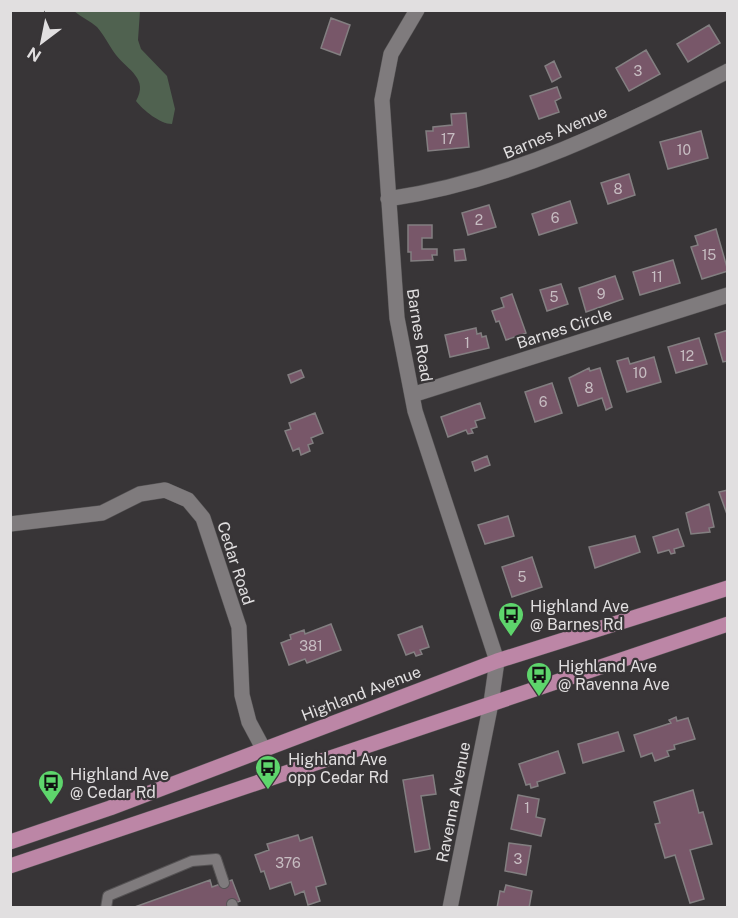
<svg xmlns="http://www.w3.org/2000/svg" width="738" height="918" viewBox="0 0 738 918" font-family="'Public Sans',sans-serif">
	<rect width="100%" height="100%" fill="#383537"/>
	<path fill="#506250" d="M74 11H140L138 40 141 49 167 76 175 109 172 124C160 124 143 110 136 101 149 79 128 70 116 55 109 46 105 36 97 27 90 21 81 17 74 11Z"/>
	<path fill="#785769" stroke="#837f81" stroke-width="1.5" d="M331 18 350 25 340 55 321 48Z
		M709 25 720 43 688 62 677 44Z
		M646 50 660 74 629 91 616 68Z
		M554 61 561 77 552 82 545 66Z
		M557 87 561 98 555 101 559 112 539 119 530 96Z
		M466 113 469 147 428 151 426 131H433V127L452 125 451 114Z
		M701 131 708 158 668 169 660 142Z
		M629 174 635 195 608 204 601 183Z
		M570 201 577 223 539 235 532 214Z
		M489 205 496 227 468 235 462 213Z
		M408 225H432V238H422V249H437V255H432L433 260 411 261V252H408Z
		M716 229 728 271 702 279 691 247 698 245 695 236Z
		M464 249 466 260 455 261 454 250Z
		M673 260 680 283 640 295 633 272Z
		M615 276 623 299 586 312 579 288Z
		M561 284 568 304 547 311 540 290Z
		M512 294 526 333 506 340 499 321 496 322 492 311 504 307 501 298Z
		M476 328 477 334 481 333 482 337 486 336 489 348 450 357 445 335Z
		M728 330V361L723 362 715 334Z
		M699 338 707 364 676 373 668 347Z
		M654 357 661 382 627 392 617 361 628 358 630 364Z
		M589 368 590 371 600 368 612 407 606 410 602 398 578 406 569 378Z
		M301 370 304 377 291 383 288 375Z
		M552 383 562 413 535 422 525 392Z
		M480 403 485 418 475 421 477 427 471 429 473 433 468 434 466 430 448 437 441 417Z
		M315 413 323 433 311 438 313 443 308 445 310 451 301 455 299 448 293 451 285 431 291 429 289 423Z
		M487 456 490 465 475 471 472 462Z
		M728 490V517L719 492Z
		M709 504 714 527 709 528 710 532 691 534 686 513Z
		M508 516 514 536 485 544 478 525Z
		M678 529 684 546 674 549 675 553 671 554 669 550 658 553 653 537Z
		M635 536 640 552 595 568 589 547Z
		M532 557 542 587 512 597 502 567Z
		M331 624 341 650 307 663 305 659 289 665 281 643 291 639 290 635 304 630 305 634Z
		M422 626 429 647 420 650 422 654 416 656 414 652 406 655 398 635Z
		M676 717 677 721 688 718 695 739 674 745 675 749 667 751 669 756 655 761 652 753 641 757 634 735 671 723 669 720Z
		M618 732 624 751 583 763 578 744Z
		M558 751 565 773 537 782 538 786 531 788 530 784 526 785 519 764Z
		M433 775 436 794 421 796 430 849 415 852 403 780Z
		M693 790 699 813 703 812 712 844 690 850 704 899 690 903 675 855 665 858 655 824 660 823 654 802Z
		M518 795 539 799 536 817 545 819 541 836 511 829Z
		M298 835 300 841 312 837 326 884 316 887 320 901 308 905 304 891 295 895 291 882 270 889 264 871 261 872 255 855 269 850 267 844Z
		M509 843 531 846 526 875 505 871Z
		M210 880 212 887 232 880 240 901 223 908H132Z
		M506 885 532 891 529 908H497L500 891 504 892Z"/>
	<g fill="none" stroke-linecap="round" stroke-linejoin="round">
		<defs>
			<path id="service" d="M232 904 233 908
				M106 908 108 896 192 861 216 859 224 883"/>
			<path id="minor" d="M417 10 391 54 382 100 397 318 415 411 497 661 491 703 450 908
				M388 199C514 180 616 128 728 71
				M412 395 728 295
				M10 524 102 513 140 494 165 490 188 500 203 518 239 627 242 695 249 722 264 750"/>
			<path id="primary" d="M10 842 110 808 497 661 728 588
				M10 866 728 624"/>
		</defs>
		<use href="#service" stroke="#555354" stroke-width="12"/>
		<use href="#minor" stroke="#555354" stroke-width="16"/>
		<use href="#primary" stroke="#555354" stroke-width="16"/>
		<use href="#service" stroke="#7f7b7d" stroke-width="10"/>
		<use href="#minor" stroke="#7f7b7d" stroke-width="15"/>
		<use href="#primary" stroke="#bc86a6" stroke-width="15"/>
	</g>
	<defs>
		<symbol id="bus-pin" viewBox="-11 -11 22 30"><path d="M0 17L-7.5 6A9.5 9.5 0 1 1 7.5 6Z" fill="#5ed56c" stroke="#383537"/><path d="M-5-6H5V4H4V6H2V4H-2V6H-4V4H-5ZM-3.5-4V0h7V-4ZM-3.5 1.2v1.5H-2V1.2ZM2 1.2v1.5H3.5V1.2Z" fill="#111"/></symbol>
	</defs>
	<g fill-rule="evenodd">
		<use href="#bus-pin" x="496" y="600" width="30" height="40"/>
		<use href="#bus-pin" x="524" y="660" width="30" height="40"/>
		<use href="#bus-pin" x="253" y="753" width="30" height="40"/>
		<use href="#bus-pin" x="36" y="768" width="30" height="40"/>
	</g>
	<g text-anchor="middle" stroke-width="4.5" stroke-linejoin="round" paint-order="stroke">
		<g font-size="14" fill="#c7bdc2">
			<text x="638" y="76">3</text>
			<text x="448" y="144">17</text>
			<text x="684" y="155">10</text>
			<text x="618" y="194">8</text>
			<text x="555" y="223">6</text>
			<text x="479" y="225">2</text>
			<text x="709" y="260">15</text>
			<text x="657" y="282">11</text>
			<text x="601" y="299">9</text>
			<text x="554" y="302">5</text>
			<text x="467" y="348">1</text>
			<text x="687" y="361">12</text>
			<text x="640" y="378">10</text>
			<text x="589" y="393">8</text>
			<text x="543" y="407">6</text>
			<text x="522" y="582">5</text>
			<text x="311" y="651">381</text>
			<text x="527" y="813">1</text>
			<text x="518" y="864">3</text>
			<text x="288" y="868">376</text>
		</g>
		<g font-size="16" fill="#e1dfe0" stroke="#383537">
			<text transform="translate(555 132) rotate(-23)" y="6">Barnes Avenue</text>
			<text transform="translate(564 328) rotate(-18)" y="6">Barnes Circle</text>
			<text transform="translate(420 335) rotate(81)" y="6">Barnes Road</text>
			<text transform="translate(236 563) rotate(72)" y="6">Cedar Road</text>
			<text transform="translate(361 693) rotate(-21)" y="6">Highland Avenue</text>
			<text transform="translate(453 802) rotate(-79)" y="6">Ravenna Avenue</text>
		</g>
		<g font-size="16" fill="#e1dfe0" stroke="#383537" text-anchor="start">
			<text x="530" y="612">Highland Ave<tspan x="530" dy="18">@ Barnes Rd</tspan></text>
			<text x="558" y="672">Highland Ave<tspan x="558" dy="18">@ Ravenna Ave</tspan></text>
			<text x="288" y="765">Highland Ave<tspan x="288" dy="18">opp Cedar Rd</tspan></text>
			<text x="70" y="780">Highland Ave<tspan x="70" dy="18">@ Cedar Rd</tspan></text>
		</g>
	</g>
	<rect width="738" height="918" fill="none" stroke="#e1dfe0" stroke-width="24"/>
	<g transform="translate(42 42) rotate(212)" stroke="#383537" stroke-width="4.5" paint-order="stroke">
	<path d="M0-4.5L10 22L0 15L-10 22Z" fill="#e1dfe0"/>
	<text y="-9" font-size="16" font-weight="bold" text-anchor="middle" fill="#e1dfe0">N</text>
	</g>
</svg>
